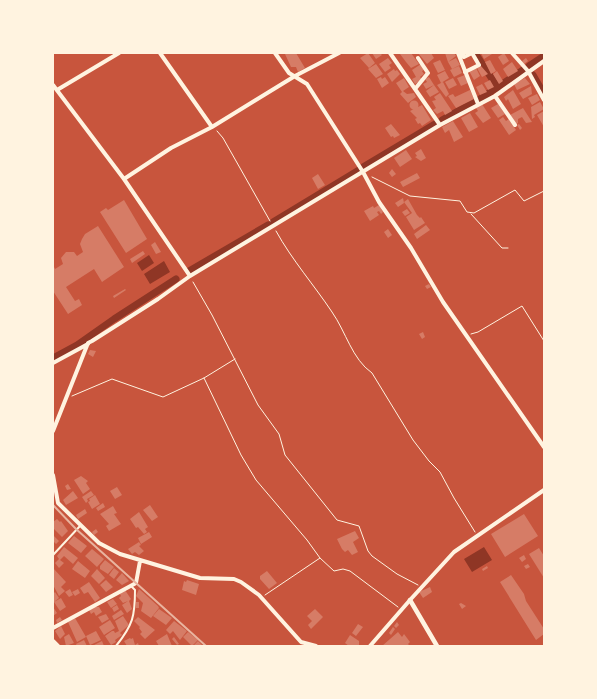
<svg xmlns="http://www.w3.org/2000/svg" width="597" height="699" viewBox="0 0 597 699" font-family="Rubik,sans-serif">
	<rect width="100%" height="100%" fill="#c8553d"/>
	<path fill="#8f3625" d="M149 255 154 263 142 271 137 263Z
		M164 261 170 272 150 284 144 274Z
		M484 547 492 560 472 572 464 559Z"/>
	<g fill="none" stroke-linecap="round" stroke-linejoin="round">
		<path stroke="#8f3625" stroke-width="7" d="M475 53 498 88
			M529 66 544 56
			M533 75 544 94
			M480 99 523 70
			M442 120 474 102
			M363 167 435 124
			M273 222 359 170
			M189 271 268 225
			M53 358 77 345 114 319 176 279"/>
	</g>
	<path fill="#d67c66" d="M286 53H296L305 68 298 72 296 67H291L285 54Z
		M368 53 375 63 369 68 360 58Z
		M372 53H380L382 55 376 59Z
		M402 53H411L419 64 411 68 406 62 411 59 406 62 400 54Z
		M418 53H431L434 58 427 64Z
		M445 53H454L456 56 448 62Z
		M481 53H491L492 54 484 59Z
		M504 53 509 61 503 65 498 57Z
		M388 58 392 63 389 65 391 68 385 72 379 64Z
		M456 58 460 65 452 69 448 62Z
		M526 58 528 61 524 64 522 61Z
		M440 60 445 70 438 73 433 63Z
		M490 60 496 71 491 74 485 62Z
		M512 62 518 71 508 77 503 69Z
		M376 64 383 74 376 78 368 69Z
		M421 64 424 70 422 71 424 74 420 77 422 79 420 81 415 84 412 79 416 77 412 70Z
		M459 66 462 73 454 77 450 70Z
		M481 66 488 74 482 77 477 68Z
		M476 68 480 76 474 80 469 71Z
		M394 69 395 71 397 70 400 74 392 82 387 74Z
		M445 71 449 78 441 83 437 75Z
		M497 71 503 81 499 84 493 74Z
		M465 75 468 83 461 86 457 78Z
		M381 77 382 79 385 77 389 83 382 88 377 79Z
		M429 77 434 85 426 89 423 84 427 82 425 79Z
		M404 78 409 87 403 91 407 94 414 93 416 97 408 103 400 94 402 92 396 83Z
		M453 78 457 85 449 89 445 82Z
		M525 78 530 84 517 90 514 84Z
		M490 80 494 87 488 90 484 83Z
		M443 82 449 94 446 97 437 85Z
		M482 84 487 92 480 95 476 87Z
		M434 85 439 92 430 97 426 91Z
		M531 86 532 94 523 99 519 93Z
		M470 90 474 99 456 108 448 96 453 94 455 97Z
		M513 90 521 104 513 109 508 99 506 101 504 97Z
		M440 93 452 111 445 115 443 111 437 114 433 110 436 108 432 101 436 100 434 97Z
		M537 94 540 100 532 105 528 98Z
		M409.5 105a4.5 4.5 0 1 1 9 0a4.5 4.5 0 1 1-9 0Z
		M540 102 544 109 534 115 535 117 532 119 531 107Z
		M482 104 491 118 483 123 475 113 478 111 476 108Z
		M498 104 505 114 498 118 491 108Z
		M422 105 431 120 422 126 420 123 418 124 415 119 417 118 410 111Z
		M523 108 532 122 526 123 522 117 518 119V123L516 124 510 115Z
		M544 111V127L537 115Z
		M470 113 478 127 469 132 461 118Z
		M503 117 506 121 509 119 516 130 509 135 499 120Z
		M453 121 463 137 454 142 449 130 445 133 442 127Z
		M391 124 400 135 394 138 393 136 391 137 385 128Z
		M519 124 522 128 520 130 517 125Z
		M421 149 426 158 421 161 415 157 417 156 415 153Z
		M406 150 412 159 400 167 394 158Z
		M392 169 396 174 392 177 389 173Z
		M417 173 420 178 403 187 400 182Z
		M318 174 325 185 318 189 312 178Z
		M403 198 404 203 398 207 395 203Z
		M408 199 417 215 420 218 421 217 425 223 414 230 406 217 412 213 404 202Z
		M124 200 147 239 126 253 100 212 106 208 108 210Z
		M379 205 383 212 381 214 379 211 377 212 379 215 370 221 364 211 373 206 374 208Z
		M407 209 410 213 405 216 402 212Z
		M426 225 430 230 417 239 414 234Z
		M98 226 124 267 102 282 94 269 66 287 75 301 79 299 82 305 68 314 53 291V265L55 269 63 264 61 258 66 252H74L77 256 83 252 80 244 82 239 85 234Z
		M388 229 392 235 388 238 384 232Z
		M155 242 161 252 156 254 151 245Z
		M143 251 145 254 132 263 130 259Z
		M429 284 431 287 427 289 425 286Z
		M125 289 126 290 114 298 113 296Z
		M423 332 425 337 422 339 419 334Z
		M90 350 96 351 93 357 88 354Z
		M81 476 88 481 86 483 90 489 83 494 74 480Z
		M68 484 71 489 67 490 65 486Z
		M117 487 122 495 115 499 110 491Z
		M73 491 78 498 66 505 63 500Z
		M91 491 94 495 87 499 88 501 86 503 82 497Z
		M95 495 100 504 92 509 88 502 90 501 89 499Z
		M103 503 105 507 98 511 96 508Z
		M150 505 158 517 152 521 143 510Z
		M113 506 117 513 114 514 121 524 109 531 106 526 109 524 100 514Z
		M85 509 87 513 78 519 76 515Z
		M139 512 148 527 145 529 147 532 144 534 138 527 136 528 130 519Z
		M524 514 538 536 505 557 491 534Z
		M57 519 60 522 61 521 68 531 62 537 53 528V522Z
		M96 529 98 532 94 535 92 532Z
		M355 531 359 538 353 542 358 552 352 555 348 550 345 552 342 549 337 539Z
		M149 532 152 537 141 544 138 538Z
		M53 535 59 541 56 544 53 541Z
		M74 536 87 546 81 553 68 543Z
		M139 542 141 545 139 546 144 551 139 555 135 552 132 554 128 549Z
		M64 547 78 558 73 564 64 556 60 560 64 563 59 568 55 563 59 559 57 556Z
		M539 548 544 556V578L529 554Z
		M92 549 104 559 97 567 85 556Z
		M524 555 526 559 522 562 519 558Z
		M105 560 114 567 108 574 100 569V566Z
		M78 561 90 571 85 578 72 569Z
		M528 564 530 567 526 569 524 566Z
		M487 566 488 568 483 571 482 569Z
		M53 568 66 582 61 587 65 591 59 596 53 585Z
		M114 568 119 572 114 579 109 575Z
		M97 569 105 578 99 584 91 576Z
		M267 571 277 583 269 589 260 579V576Z
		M122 573 129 581 122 585 116 580Z
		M511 575 524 594 526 601 544 629V634L536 640 500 582Z
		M106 580 113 587 106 592 100 585Z
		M187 580 199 584 196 595 182 590 184 581 186 582Z
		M89 582 100 598 95 602 88 592 84 594 80 588Z
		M430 587 432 592 423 598 419 592Z
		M70 589 73 595 69 597 65 592Z
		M78 589 80 593 75 596 72 592Z
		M139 589 158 606 159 608 151 618 141 611 143 603 136 596Z
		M125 590 131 599 129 601 132 609 127 613 122 605 128 601 123 603 119 598 121 596 120 594Z
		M55 592 59 598 54 602 53 594Z
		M61 598 66 607 60 611 54 602Z
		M113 599 117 604 111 608 107 602Z
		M136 602H139V608H136Z
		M461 603 466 606 462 609 459 604Z
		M117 605 119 609 114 612 112 608Z
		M53 607 57 613 53 616Z
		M94 607H99L102 612 96 616 94 612 91 614 89 610Z
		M159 609 172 618 166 625 153 616Z
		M315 609 323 617 311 629 308 625 312 621 307 616Z
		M121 610 124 614 114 620 112 616Z
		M106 614 109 619 102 623 98 617Z
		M123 616 129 625 120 633 122 635 115 640 116 642 111 645 105 636 112 631H114L115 633 119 631 115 621Z
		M60 617 62 620 57 623 56 620Z
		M138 617 155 630 145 639 140 634 142 632 139 628 140 627 134 621Z
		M75 618 86 637 77 642 68 622Z
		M110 620 115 628 104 635 99 627Z
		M174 621 187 631 180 640 173 631 170 634 166 630Z
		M397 622 399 625 396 628 394 626Z
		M358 624 363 627 356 636 352 633Z
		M61 626 65 634 60 639 55 631Z
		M393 627 395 629 391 635 389 633Z
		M96 631 101 640 90 645 86 636Z
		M188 632 198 640 192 646 183 637Z
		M398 632 402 637 404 634 410 642 408 644 410 646H382Z
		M69 634 74 643 66 646 64 637Z
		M167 634 172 646H159L156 641Z
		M350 635 359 641V646H349L345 643Z
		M174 637 179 644 177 645 172 639Z
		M130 638 131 639 133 638 135 645 138 643 139 646H127L124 641Z
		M84 640 87 646H77L76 644Z
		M102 641 104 646H92Z
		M198 641 203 646H193Z"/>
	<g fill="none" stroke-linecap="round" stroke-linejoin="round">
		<path stroke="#fff3e0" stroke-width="1" d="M217 131 223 138 270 221
			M372 177 410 196 460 201 467 212 474 213 515 190 524 201 544 191
			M471 214 502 248H508
			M276 231C292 260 314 285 332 312 346 332 352 359 372 373L413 440 429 461 440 472 454 498 475 532
			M193 282 212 315 258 405 279 434 285 455 337 520 359 526 368 551 372 556 397 574 418 585
			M471 334 478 332 522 306 544 341
			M204 378 241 455 256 480 307 540 320 558 265 595
			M72 396 112 379 163 397 204 378 235 359
			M320 558 334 571 343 569 350 571 398 607"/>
		<path stroke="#fff3e0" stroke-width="2" d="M53 555 80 526
			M116 646C133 625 135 616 135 590L131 586"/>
		<path stroke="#fff3e0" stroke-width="4" d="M160 53 212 127
			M275 53 289 73 307 84 363 172 379 202 411 248 443 302 544 447
			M390 53 440 125
			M458 53 478 104
			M462 53 464 57 472 53
			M512 53 528 71 544 100
			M465 72 479 65 472 53
			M53 85 124 179 190 276
			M415 89 428 73 418 58
			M57 90 119 53
			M495 96 515 125
			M124 179 171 148 212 127 295 76 339 53
			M53 363 88 344
			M53 431 88 343 92 341 158 299 190 276 440 125 495 96 544 61
			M53 475 58 503 99 543 120 554 200 578 234 579 241 582 259 595 301 642 316 646
			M53 628 136 583 140 561
			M53 641 58 646
			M370 646 410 600 454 552 544 490"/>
		<path stroke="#fff3e0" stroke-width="4.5" d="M410 600 437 646"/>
		<path stroke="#e9b49f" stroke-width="2" d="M53 505 76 529 206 646"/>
	</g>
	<rect width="597" height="699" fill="none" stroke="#fff3e0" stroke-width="108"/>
</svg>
